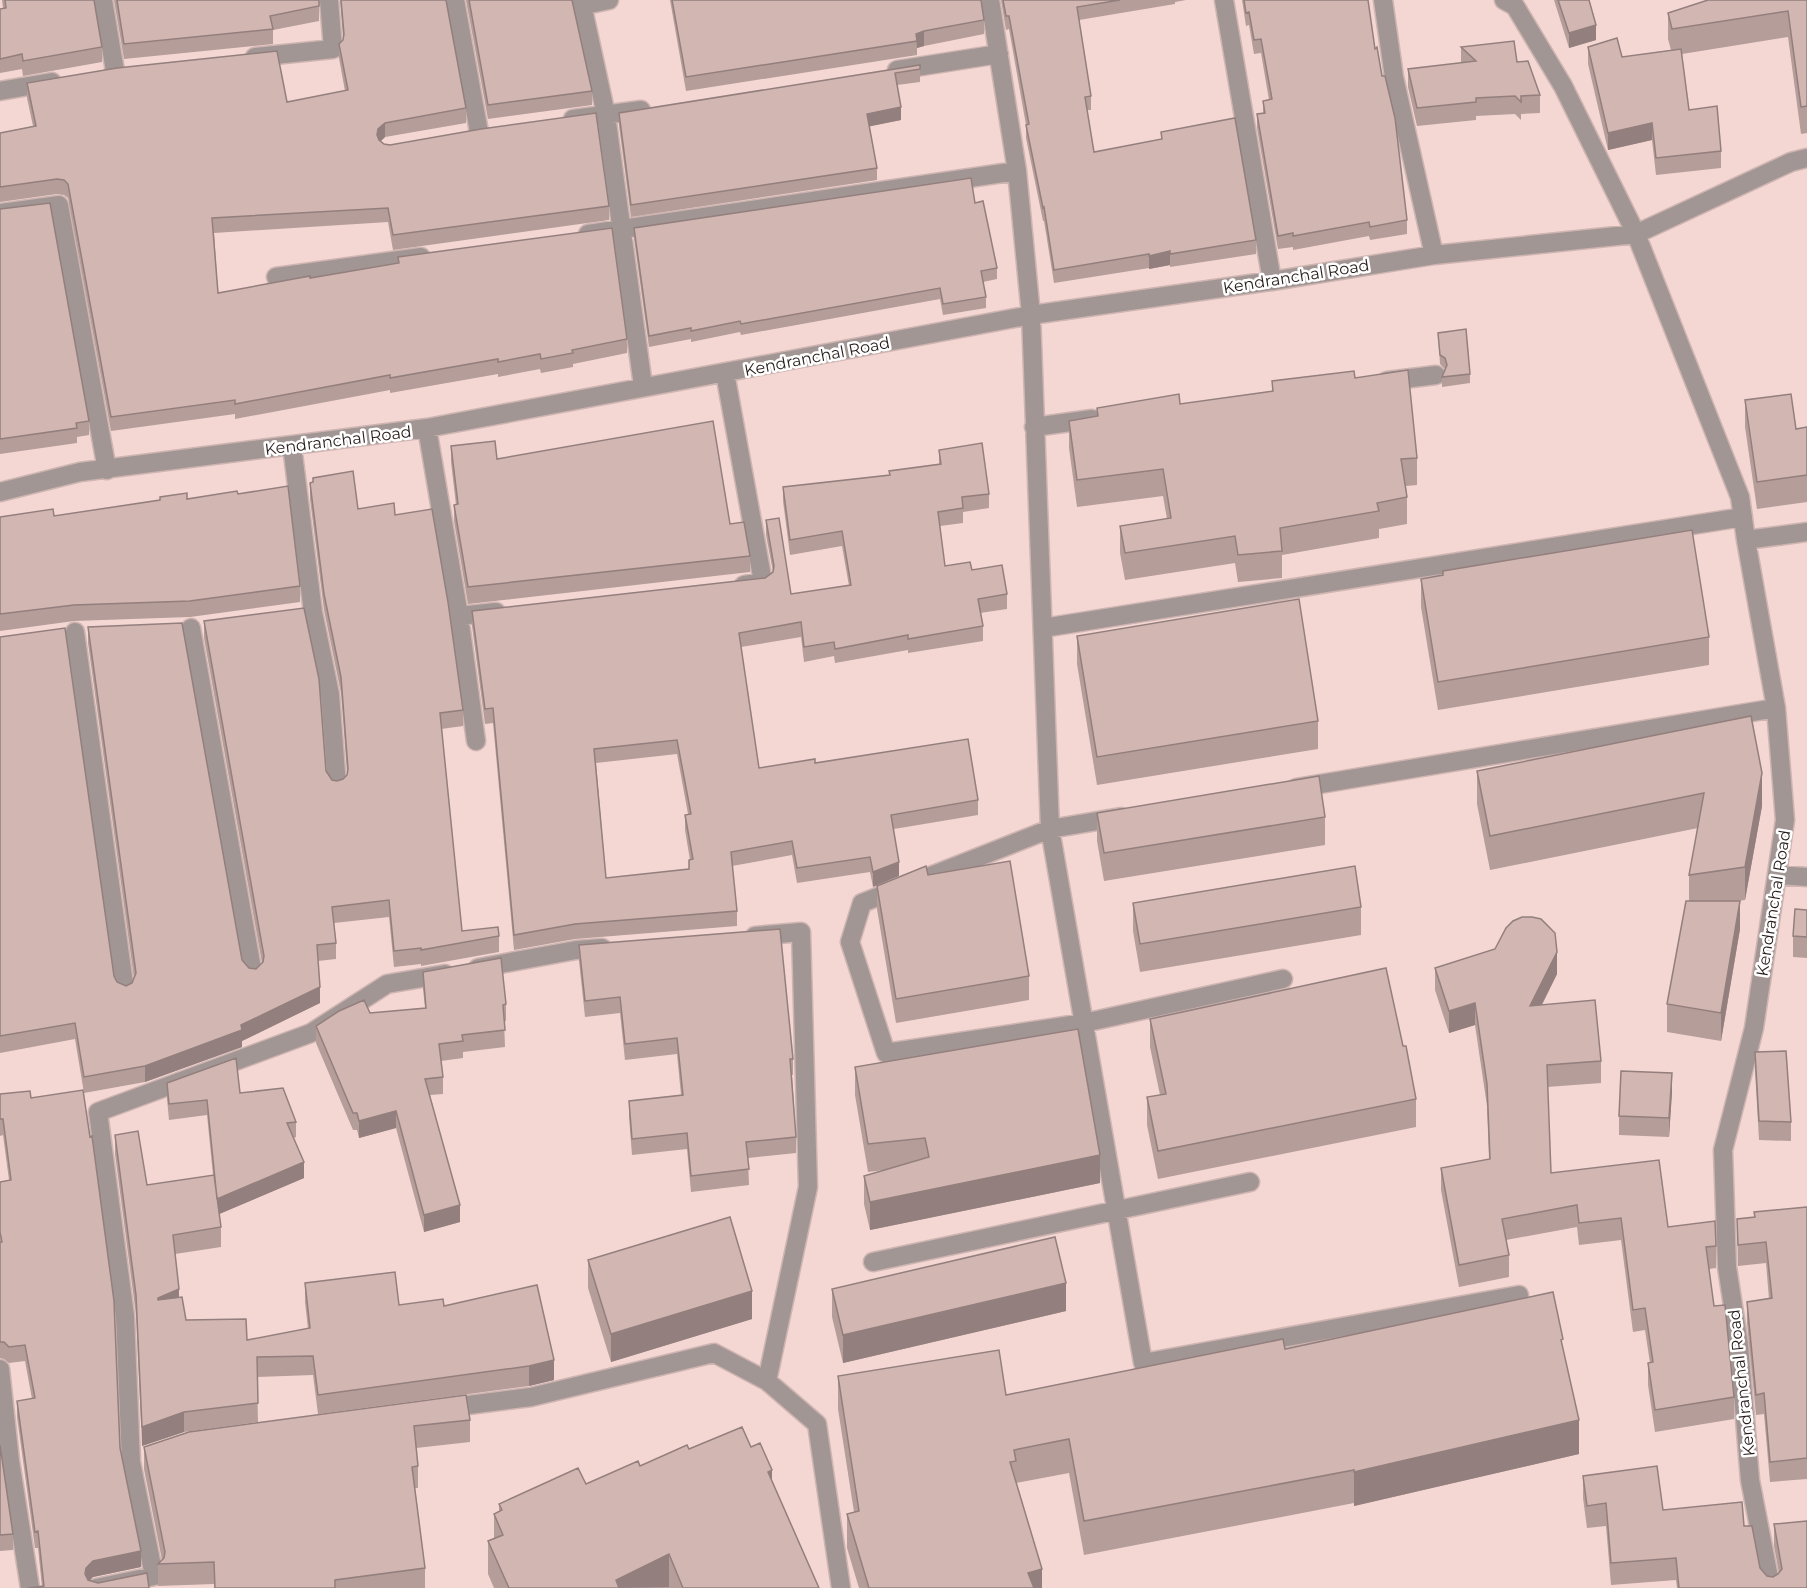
<svg xmlns="http://www.w3.org/2000/svg" width="1807" height="1588" viewBox="0 0 1807 1588" font-family="Montserrat,sans-serif">
	<rect width="100%" height="100%" fill="#f4d7d3"/>
	<g fill="none" stroke-linecap="round" stroke-linejoin="round">
		<defs>
			<path id="minor" d="M103 0 115 71
				M455 0 479 132
				M581 0 606 115 643 386
				M990 0 1017 171 1031 315 1050 829 1143 1363 1519 1295
				M1224 0 1272 281
				M1383 0 1394 77 1434 255
				M1504 0 1515 6 1563 86 1636 234 1740 497 1746 540 1776 708 1785 820 1754 1028 1723 1150 1727 1267 1739 1345 1750 1480 1771 1588
				M581 6 609 0
				M255 57 333 49 329 0
				M897 70 999 54
				M0 91 52 82
				M573 119 641 110
				M0 213 59 205 107 470
				M588 234 1017 171
				M276 277 421 257
				M725 373 763 582 744 585
				M1387 381 1436 375
				M1034 427 1092 419
				M427 428 459 616 476 741
				M292 446 313 612 330 694 337 786
				M0 492 80 472 427 428 1031 315 1272 281 1434 255 1636 234 1791 162 1807 158
				M1746 540 1807 532
				M459 616 496 612
				M191 628 253 974
				M1043 628 1743 517
				M75 632 125 991
				M1296 788 1776 708
				M1121 817 1050 829 862 903 850 942 886 1053 1084 1023 1283 979
				M1777 875 1807 877
				M755 936 801 932 808 1187 767 1381 817 1424 841 1588
				M478 968 576 950 602 948
				M873 1262 1250 1182
				M0 1369 10 1461 30 1588
				M445 1408 531 1397 714 1353 767 1381
				M96 1588 154 1576 131 1462 125 1316 98 1112 311 1033 387 984 445 974"/>
		</defs>
		<use href="#minor" stroke="#cfb5b2" stroke-width="21"/>
		<use href="#minor" stroke="#a29694" stroke-width="18"/>
	</g>
	<path fill="#b59d99" fill-rule="evenodd" d="M2 0H94L102 47V62L23 76 22 69 0 73V9L3 8Z
		M114 0H319V21L273 30V44L124 59Z
		M340 0H446L466 108V123L385 137 380 141 384 144 609 206V220L393 250 388 222 214 233 218 293 398 263V257L627 339V353L573 364V367L541 373 540 369 498 377V374L390 393V390L235 419V414L111 431 68 198 64 195 57 194 0 202V133L33 126 27 98V83L287 102 345 91 339 58V44L343 40V38Z
		M466 0H572L592 91V105L488 119Z
		M670 0H981L984 20V34L924 46 917 48V55L686 91Z
		M1001 0H1186L1175 2V4L1079 20 1091 96V110H1087L1094 152 1161 140V132L1256 240V254L1170 267V265L1149 269V268L1054 283 1044 221H1043L1026 138V125L1009 29 1006 30Z
		M1242 0H1368L1375 49 1407 220V234L1370 240 1369 236 1293 250V247L1278 249 1257 128V114L1263 113V101L1269 100 1261 53 1254 54 1249 25 1246 26Z
		M1554 0H1589L1596 40 1569 48Z
		M1807 0V133L1801 134 1788 37 1682 54 1689 110 1721 151V168L1656 175 1652 140 1608 150 1588 64V47L1622 57 1671 50 1668 39V13Z
		M1461 47 1517 62 1540 95V113L1521 114V120L1515 114 1476 116V120L1417 126 1408 87V69L1461 63Z
		M920 69V82L897 85 901 120 869 126 877 168V180L631 217 619 126V113Z
		M975 203 997 268V279L983 282 986 297V308L943 315 940 299 741 335 740 332 691 342V339L649 347 634 239V228Z
		M0 209 89 421V435L77 437V443L0 454Z
		M1438 333 1470 374V383L1442 387V377L1445 369 1440 364Z
		M1355 378 1417 458V485L1406 486 1407 497V524L1379 529V538L1282 555V578L1238 582 1235 563 1125 580 1120 553V526L1167 519 1163 496 1077 507 1069 448V421L1097 416V408L1180 404 1272 391V381Z
		M1745 400 1796 429 1807 427V502L1757 509 1745 427Z
		M451 446 730 524 750 556V572L468 604 454 521V505H456L451 462Z
		M939 450 989 494V508L963 512V523L940 526 945 566 972 570 1007 594V609L980 613 983 626V641L908 653V650L835 663 834 656 804 662 801 637 741 647 759 768 815 763 978 800V815L894 829 873 887 870 872 797 883 792 855 732 866 737 911V926L575 939 514 950 493 723 485 724 472 626V611L765 578 773 572 766 535V520L791 594 849 586 842 546 790 555 783 501V487L889 475 939 464ZM677 754 688 814 685 815V830L690 860H689V869L606 878 596 763Z
		M313 478 358 509 395 515 463 710V726L441 729 462 931 499 936V952L421 966V964L394 967 389 917 334 923 336 943V959L318 961 320 1003 242 1041V1047L145 1082 84 1093 75 1039 0 1053V637L117 982 126 986 132 983 134 978 88 643V627L242 960 249 968 256 969 262 963 204 638V621L326 771 332 780 337 781 343 779 347 775V773L341 693 324 610 310 499V483L313 482Z
		M238 494 300 586V602L190 617 74 621 0 631V517L54 516 187 499Z
		M1443 571 1709 637V665L1438 710 1421 607V579L1443 576Z
		M1077 636 1318 721V749L1097 785 1077 664Z
		M1751 716 1762 806 1745 900 1737 901 1740 929 1721 1041 1667 1032V1004L1689 901V875L1698 828 1490 870 1477 804V771Z
		M1097 813 1325 817V845L1104 881 1097 841Z
		M928 875 1029 976V1000L896 1023 877 909V886Z
		M1133 903 1361 907V935L1140 972 1133 931Z
		M1807 910V958L1793 957V936Z
		M579 945 793 1059V1075H792L796 1137V1153L748 1158 749 1185 691 1192 687 1149 632 1155 629 1117V1101L681 1095 677 1054 625 1060 620 1013 585 1017 579 961Z
		M1435 968 1557 974 1542 1005 1601 1061V1083L1547 1087 1551 1173 1668 1227 1716 1246V1268L1709 1269 1714 1306 1734 1397V1419L1655 1432 1648 1385V1363H1650L1645 1330 1633 1332 1621 1240 1579 1245 1577 1227 1506 1240 1509 1255V1277L1459 1287 1441 1190V1168L1489 1159 1487 1106 1475 1025 1449 1033 1435 990Z
		M423 972 506 1004V1021H504L505 1047 463 1052V1058L441 1061 443 1077V1094L430 1095 460 1222 424 1232 396 1128 359 1138 357 1130H353L316 1043V1026L370 1013 425 1008 423 989Z
		M1150 1019 1403 1046 1416 1099V1127L1158 1179 1147 1125V1097L1160 1095 1150 1047Z
		M1755 1052 1791 1122V1141L1759 1140 1755 1071Z
		M855 1067 1100 1183 870 1230 864 1204V1176L884 1170 868 1172 855 1095Z
		M167 1083 240 1093 296 1122V1137L294 1138 304 1178 219 1214 221 1227V1247L175 1254 179 1298 186 1320 247 1340 308 1329 305 1302V1283L399 1305 444 1306 554 1380 529 1386 318 1414 313 1375 257 1377 258 1422 184 1432 142 1446 136 1315 115 1154V1135L147 1185 213 1175 207 1115 169 1120 167 1099Z
		M1672 1092 1669 1137 1619 1135V1116Z
		M0 1094 31 1098 120 1448 141 1567 93 1577 90 1580 98 1583 42 1587 38 1548H35L17 1417V1401L32 1399 25 1361 9 1363 4 1359 0 1358V1182L9 1180 3 1135 0 1136Z
		M1807 1207V1479L1770 1482 1764 1414 1756 1415 1747 1323V1302L1769 1299 1766 1263 1738 1266 1737 1219 1754 1217V1212Z
		M588 1260 752 1319 611 1362 588 1288Z
		M832 1289 1066 1311 843 1363 832 1317Z
		M1285 1349 1563 1350 1579 1454 1354 1506V1503L1084 1555 1069 1473 1016 1483 1042 1588H859L847 1548V1514L854 1512 838 1409V1376L1006 1395Z
		M470 1420V1442L416 1448 418 1466V1488H415L425 1568V1588H214V1584L158 1586V1564L162 1560 144 1469V1447Z
		M0 1445 13 1534V1550L0 1551Z
		M751 1447 772 1482 819 1588H494L488 1574V1541L494 1539V1514L499 1511V1504L586 1484 689 1449Z
		M1583 1476 1663 1510 1744 1526 1760 1568 1767 1576 1773 1577 1779 1573 1774 1546V1524L1807 1588H1677L1676 1580 1611 1585 1606 1526 1587 1528 1583 1498Z"/>
	<path fill="#937f7d" d="M1596 25V40L1569 48V33Z
		M924 31V46L917 48 916 34Z
		M901 107V120L867 127V114Z
		M385 123V137L378 144 377 135 378 129Z
		M1652 123V140L1608 150V133Z
		M1170 251V265L1149 269V256Z
		M1762 773V806L1745 900V867Z
		M899 862V876L873 887V872Z
		M1740 901V929L1721 1041V1013Z
		M1557 952V974L1530 1028V1006Z
		M320 987V1003L242 1041V1047L145 1082V1066L241 1025Z
		M1475 1003V1025L1449 1033V1011Z
		M1672 1073V1092L1669 1137V1118Z
		M396 1111V1128L359 1138V1121Z
		M1100 1155V1183L870 1230V1202Z
		M304 1162V1178L217 1215V1199Z
		M460 1205V1222L424 1232V1215Z
		M1066 1283V1311L843 1363V1335Z
		M179 1289V1308L158 1317V1298Z
		M752 1291V1319L611 1362V1334Z
		M554 1360V1380L529 1386V1366Z
		M184 1412V1432L142 1446V1427Z
		M1579 1420V1454L1354 1506V1472Z
		M772 1470V1503L768 1472Z
		M141 1551V1567L93 1577 86 1584V1568L93 1561Z
		M669 1554V1587L616 1588V1580Z
		M1042 1569V1588H1028V1573Z"/>
	<path fill="#d2b6b2" stroke="#937f7d" stroke-width="1.5" fill-rule="evenodd" d="M5 0H94L102 47 23 61 22 54 0 59V9L6 8Z
		M117 0H319V6L270 16 273 29 124 44Z
		M341 0H446L466 108 385 123 378 129 377 135 379 140 384 144 390 145 481 129 596 113 609 206 393 235 388 208 212 218 218 293 310 276V278L399 263 398 257 612 228 627 339 572 350 573 353 541 359 540 354 498 362V359L390 378V375L235 404V400L111 417 68 184 64 180 57 179 0 187V133L36 126 27 83 117 68 277 51 287 102 348 90 339 44 343 40 344 34Z
		M469 0H572L592 91 488 105Z
		M672 0H981L984 20 924 31 916 34 917 41 686 77Z
		M1003 0H1120L1077 7 1091 96 1085 97 1094 152 1162 139 1161 132 1235 118 1256 240 1170 254V251L1149 256V254L1054 270 1044 207 1043 208 1026 125 1029 124 1009 16H1006Z
		M1244 0H1368L1375 49 1377 47 1382 76H1385L1395 118 1407 220 1370 227 1369 222 1293 236V233L1278 236 1257 114 1265 113 1263 101 1272 99 1261 39 1254 40 1249 12 1246 13Z
		M1558 0H1589L1596 25 1569 33Z
		M1708 0H1807V106L1801 107 1788 11 1672 29 1668 13Z
		M1617 38 1622 57 1681 49 1689 110 1717 106 1721 151 1656 158 1652 123 1608 133 1588 47Z
		M1514 41 1517 62 1528 61 1540 95 1521 96V102L1515 96 1476 98V102L1417 108 1408 69 1476 61 1461 47Z
		M920 65V69L895 73 901 107 867 114 877 168 631 205 619 113Z
		M971 178 975 203 983 201 997 268 981 271 986 297 943 304 940 288 741 324 740 321 691 331V328L649 336 634 228Z
		M50 203 89 421 76 423 77 428 0 439V209Z
		M1466 329 1470 374 1442 377 1447 365 1445 358 1440 355 1438 333Z
		M1408 370 1417 458 1401 459 1407 497 1377 503 1379 511 1280 528 1282 551 1238 555 1235 536 1125 553 1120 526 1171 518 1163 469 1077 480 1069 421 1098 416 1097 408 1179 394 1180 404 1273 391 1272 381 1354 371 1355 378Z
		M1791 394 1796 429 1807 427V475L1757 482 1745 400Z
		M713 421 730 524 744 522 750 556 468 587 454 505 458 504 451 446 495 441 497 459Z
		M982 443 989 494 962 497 963 508 938 512 945 566 970 562 972 570 1002 565 1007 594 978 599 983 626 908 639V635L835 649 834 642 804 647 801 622 739 633 759 768 815 759V763L968 739 978 800 891 815 899 862 873 872 870 857 797 868 792 841 731 852 737 911 575 924 514 935 493 708 485 709 472 611 765 578 773 572 774 566 766 520 779 518 791 594 851 585 842 531 790 540 783 487 890 475 889 471 941 464 939 450ZM677 740 691 814 685 815 693 859 689 860V869L606 878 594 749Z
		M353 471 358 509 394 503 395 515 432 509 448 602 463 710 440 713 462 931 498 927 499 936 421 950V948L394 951 389 900 332 907 336 943 317 945 320 987 241 1025 242 1030 145 1066 84 1077 75 1023 0 1036V637L65 628 114 976 117 982 126 986 132 983 136 973 88 627 182 623 242 960 249 968 256 969 263 962 264 956 204 621 304 608 319 679 326 771 332 780 337 781 343 779 347 775 348 769 341 677 324 594 310 483 313 482V478Z
		M288 486 300 586 190 601 74 605 0 614V517L53 509 54 516 160 500V497L187 493V499L237 491 238 494Z
		M1692 530 1709 637 1438 682 1421 579 1443 575V571Z
		M1299 599 1318 721 1097 757 1077 636Z
		M1751 716 1762 773 1745 867 1689 875 1704 793 1490 836 1477 771Z
		M1319 776 1325 817 1104 853 1097 813Z
		M1010 861 1029 976 896 999 877 886 926 866 928 875Z
		M1355 866 1361 907 1140 944 1133 903Z
		M1686 901H1740L1721 1013 1667 1004Z
		M1795 909 1807 910V937L1793 936Z
		M1522 917H1532L1541 919 1555 933 1557 952 1530 1006 1595 1000 1601 1061 1547 1065 1551 1173 1659 1160 1668 1227 1715 1221 1716 1246 1706 1247 1714 1306 1725 1305 1734 1397 1655 1410 1648 1363 1653 1362 1645 1308 1633 1310 1621 1218 1579 1223 1577 1205 1502 1219 1509 1255 1459 1265 1441 1168 1490 1159 1487 1084 1475 1003 1449 1011 1435 968 1495 949 1506 928 1513 921Z
		M780 929 793 1059H790L796 1137 746 1142 749 1169 691 1176 687 1133 632 1139 629 1101 683 1095 677 1038 625 1044 620 997 585 1001 579 945Z
		M501 958 506 1004 503 1005 505 1030 462 1035 463 1041 439 1044 443 1077 425 1079 460 1205 424 1215 396 1111 359 1121 357 1113H353L316 1026 339 1011 364 1000 370 1013 426 1008 423 972Z
		M1386 968 1403 1046H1406L1416 1099 1158 1151 1147 1097 1166 1094 1150 1019Z
		M1078 1029 1100 1155 870 1202 864 1176 929 1157 925 1138 868 1144 855 1067Z
		M1786 1051 1791 1122 1759 1121 1755 1052Z
		M236 1058 240 1093 283 1088 296 1122 287 1123 304 1162 217 1199 207 1100 169 1104 167 1083Z
		M1621 1071 1672 1073 1669 1118 1619 1116Z
		M83 1090 90 1137 92 1136 114 1301 120 1448 141 1551 93 1561 86 1568 85 1574 88 1580 98 1583 147 1573 149 1588H28L44 1586 38 1531 35 1532 17 1401 35 1398 25 1345 9 1347 4 1342H0V1242H2L0 1232V1182L11 1180 3 1119H0V1094L30 1091 31 1098Z
		M138 1131 147 1185 214 1175 221 1227 173 1235 179 1289 158 1298V1300L182 1297 186 1320 246 1319 247 1340 310 1328 305 1283 395 1272 399 1305 443 1299 444 1306 537 1285 554 1360 529 1366 318 1395 313 1356 257 1357 258 1403 184 1412 142 1427 136 1295 115 1135Z
		M1807 1207V1458L1770 1462 1764 1393 1756 1395 1747 1302 1772 1298 1766 1242 1738 1245 1737 1219 1755 1217 1754 1212Z
		M730 1217 752 1291 611 1334 588 1260Z
		M1055 1237 1066 1283 843 1335 832 1289Z
		M1553 1292 1563 1339 1561 1340 1579 1420 1354 1472V1470L1084 1521 1069 1439 1014 1450 1016 1461 1010 1462 1042 1569 1028 1573 1034 1588H869L847 1514 859 1511 838 1376 999 1350 1006 1395 1283 1339 1285 1349Z
		M466 1395 470 1420 414 1426 418 1466 412 1467 425 1568 335 1580V1588H215L214 1562 158 1564 164 1558 165 1552 144 1447 189 1432Z
		M742 1427 751 1447 760 1443 772 1470 768 1472 819 1588H683L669 1554 616 1580 619 1588H509L488 1541 503 1535 494 1514 502 1510 499 1504 578 1468 586 1484 638 1461 640 1466 687 1445 689 1449Z
		M0 1445 13 1534 0 1535Z
		M1657 1466 1663 1510 1742 1502 1744 1526H1752L1760 1568 1767 1576 1773 1577 1778 1574 1782 1569 1774 1524 1807 1521V1588H1679L1676 1558 1611 1563 1606 1503 1587 1506 1583 1476Z"/>
	<g text-anchor="middle" stroke-width="5" stroke-linejoin="round" paint-order="stroke">
		<g font-size="16" fill="#261c1a" stroke="#fff">
			<text transform="translate(1296 276) rotate(-9)" y="6">Kendranchal Road</text>
			<text transform="translate(817 356) rotate(-11)" y="6">Kendranchal Road</text>
			<text transform="translate(338 440) rotate(-7)" y="6">Kendranchal Road</text>
			<text transform="translate(1773 903) rotate(-81)" y="6">Kendranchal Road</text>
			<text transform="translate(1741 1383) rotate(-96)" y="6">Kendranchal Road</text>
		</g>
	</g>
</svg>
